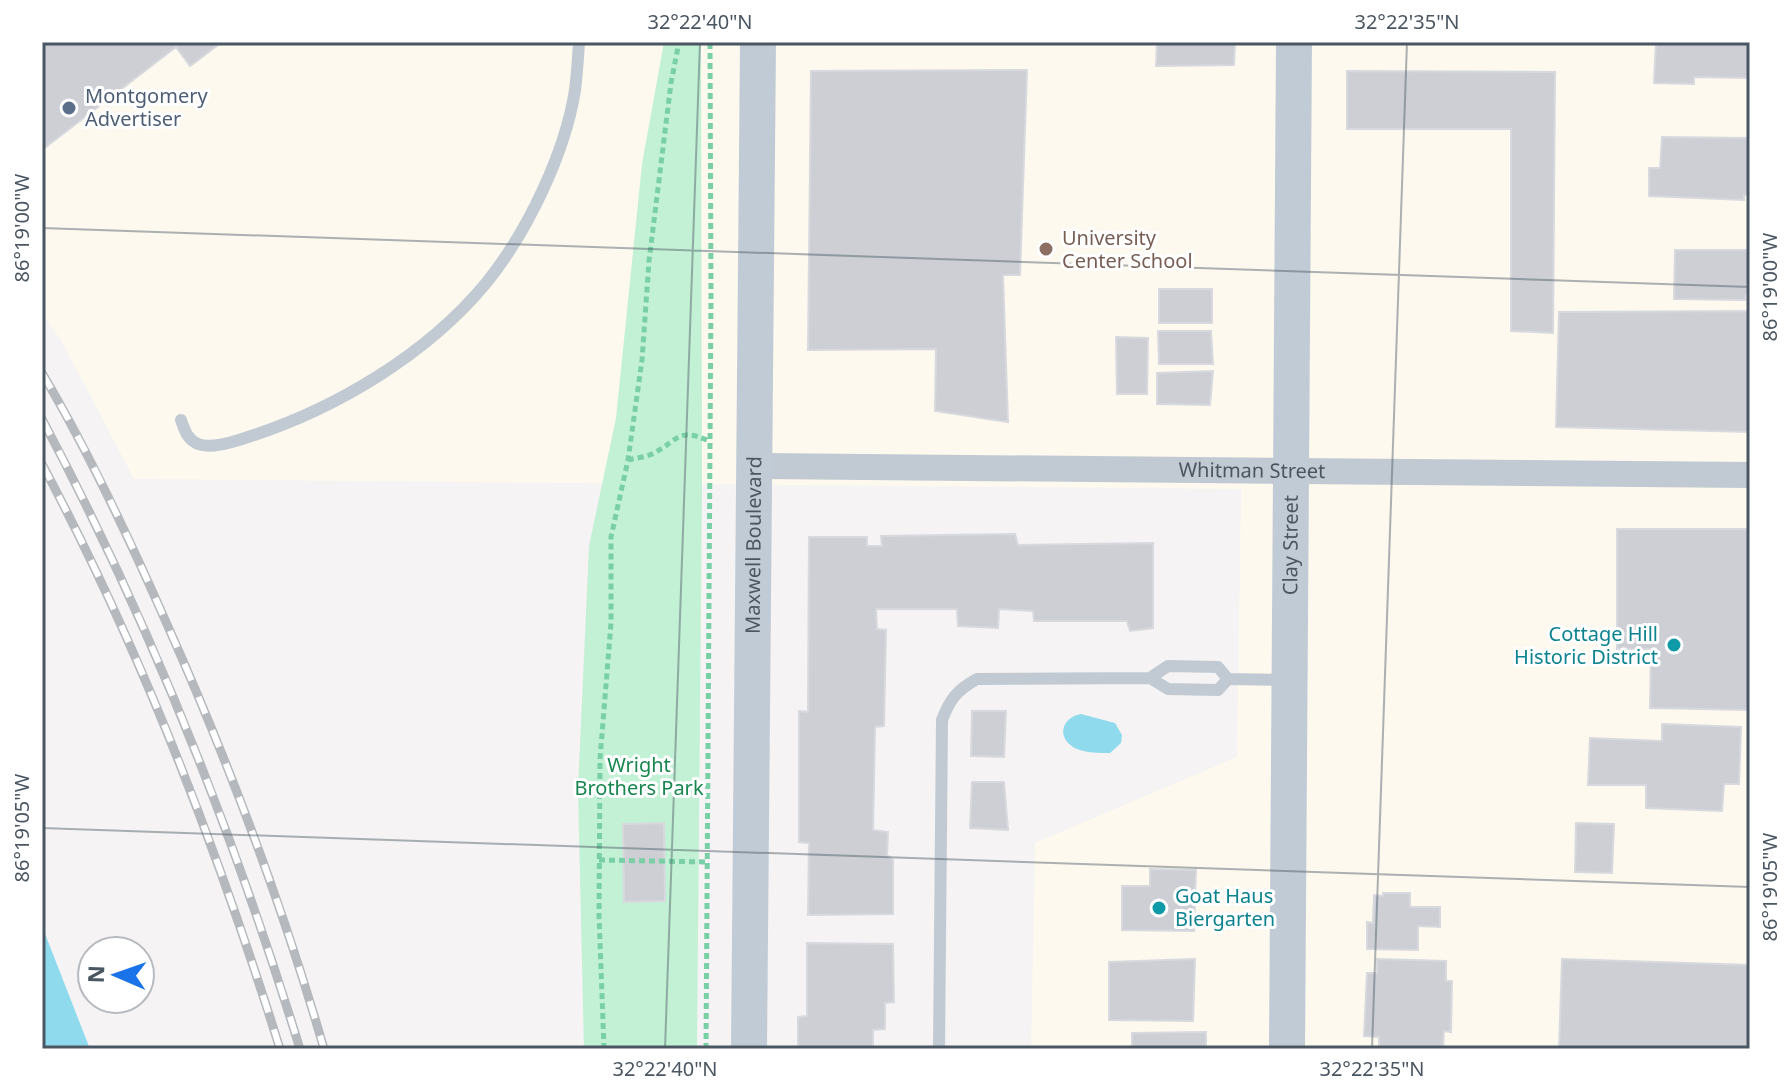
<svg xmlns="http://www.w3.org/2000/svg" width="1792" height="1091" viewBox="0 0 1792 1091" font-family="'Noto Sans',sans-serif">
	<rect width="100%" height="100%" fill="#f5f3f3"/>
	<path fill="#fdf9ef" d="M42 42H1750V1049H1031L1035 843 1237 757 1241 489 134 479 61 340 42 313Z"/>
	<path fill="#c3f1d5" d="M664 42H701L702 488 697 1049H584L578 789 589 546 616 418 642 164Z"/>
	<path fill="#90daee" d="M1081 714 1115 723 1122 735 1121 743 1110 753C1100 753 1086 753 1077 749 1057 741 1059 718 1081 714Z
		M42 926 90 1049H42Z"/>
	<path fill="#cdcfd5" stroke="#d7d9de" stroke-width="2" d="M42 42H222L190 66 176 47 42 150Z
		M1157 42H1235L1234 65 1156 66Z
		M1656 42H1750V78L1694 77V84L1654 83Z
		M1027 70 1020 275H1003L1008 422 935 411 936 349 808 350 811 71Z
		M1347 71 1555 72 1553 333 1511 331V129H1347Z
		M1662 137 1750 138V195H1744V200L1649 196V168H1660Z
		M1675 250H1750V294H1746L1745 300 1674 299Z
		M1159 289H1212V323H1159Z
		M1750 311V432L1556 427 1559 312Z
		M1158 331H1211L1213 364H1159Z
		M1116 337 1148 338 1147 394H1117Z
		M1213 371 1210 405 1157 404V373Z
		M1617 529H1750V710L1650 708 1651 649H1617Z
		M1015 534 1018 545 1153 543V628L1130 631 1127 621H1034L1033 611 999 609 998 628 958 626 957 609H876L877 629 886 630 884 726 875 727 873 830 888 832 887 855 893 860V914L808 915 809 843 799 842V711L808 712 809 537H867V546H882L881 536Z
		M972 711H1006L1004 757 971 756Z
		M1662 724 1741 727 1739 784H1724L1722 811 1646 808V785H1588L1590 738 1662 741Z
		M972 782H1004L1008 830 970 828Z
		M664 823 665 901 624 902 623 824Z
		M1576 823 1614 824 1612 873 1575 872Z
		M1150 869 1196 870 1194 931 1122 930V886H1150Z
		M1383 893H1410V907H1440V927L1418 926V950L1367 949V922L1373 923 1374 895 1383 896Z
		M807 943 893 944 894 1002 885 1003V1029L873 1030V1049H798V1017L807 1016Z
		M1195 959 1193 1021 1109 1020V962Z
		M1377 959 1446 961V981H1452L1451 1032 1444 1031 1443 1049H1379V1037L1364 1036 1367 973H1377Z
		M1562 959 1750 965V1049H1559Z
		M1206 1032V1049H1132V1033Z"/>
	<g fill="none" stroke-linecap="round" stroke-linejoin="round">
		<path stroke="#7ad0a6" stroke-width="5" stroke-dasharray="6 4" stroke-linecap="butt" d="M628 460C636 458 647 457 654 453 679 440 677 427 709 441
			M599 860 707 862
			M604 1049 599 915 600 759 611 623V537L628 460 642 360 649 261 671 83 679 42
			M706 1049 711 296 710 42"/>
		<path stroke="#c1cad2" stroke-width="12" d="M181 420C185 431 187 439 198 444 211 449 232 442 245 438 334 410 427 355 487 282 527 232 565 154 575 90 577 75 578 58 579 42
			M1228 679 1218 690 1168 689 1150 678 1168 666 1218 667 1228 679 1286 680
			M939 1049 942 720C950 699 957 690 977 679L1150 678"/>
		<path stroke="#c1cad2" stroke-width="26" id="s1" d="M754 466 1750 475"/>
		<g stroke="#c1cbd6" stroke-width="36">
			<path id="s2" d="M749 1049 758 42"/>
			<path id="s3" d="M1287 1049 1294 42"/>
		</g>
		<defs>
			<path id="rail" d="M42 373C89 452 129 538 166 622 228 761 282 903 324 1049
				M42 419C149 621 233 831 300 1049
				M42 464C141 650 217 847 280 1049"/>
		</defs>
		<use href="#rail" stroke="#b5b8bd" stroke-width="9"/>
		<use href="#rail" stroke="#fff" stroke-width="6" stroke-dasharray="18" stroke-linecap="butt"/>
	</g>
	<path fill="none" stroke="#4a5661" stroke-width="2" stroke-opacity="0.45" d="M42 228 1750 287M42 828 1750 887M665 1049 700 42M1372 1049 1407 42"/>
	<circle fill="#5c6f8a" stroke="#fff" stroke-width="3" cx="69" cy="108" r="8"/>
	<circle fill="#8d6e63" stroke="#fff" stroke-width="3" cx="1046" cy="249" r="8"/>
	<g fill="#0f9aa8" stroke="#fff" stroke-width="3">
		<circle cx="1674" cy="645" r="8"/>
		<circle cx="1159" cy="908" r="8"/>
	</g>
	<g text-anchor="middle" stroke-width="6" stroke-linejoin="round" paint-order="stroke">
		<g font-size="20" fill="#4e5e75" stroke="#fff" text-anchor="start">
			<text x="85" y="103">Montgomery<tspan x="85" dy="23">Advertiser</tspan></text>
		</g>
		<g font-size="20" fill="#785e54" stroke="#fff" text-anchor="start">
			<text x="1062" y="245">University<tspan x="1062" dy="23">Center School</tspan></text>
		</g>
		<g font-size="20" fill="#4a5661" stroke="#fff">
			<text dy="7" stroke="none"><textPath href="#s1" startOffset="498">Whitman Street</textPath></text>
			<text dy="7" stroke="none"><textPath href="#s2" startOffset="504">Maxwell Boulevard</textPath></text>
			<text dy="7" stroke="none"><textPath href="#s3" startOffset="504">Clay Street</textPath></text>
		</g>
		<g font-size="20" fill="#0d838f" stroke="#fff" text-anchor="end">
			<text x="1658" y="641">Cottage Hill<tspan x="1658" dy="23">Historic District</tspan></text>
			<text x="1175" y="903" text-anchor="start">Goat Haus<tspan x="1175" dy="23">Biergarten</tspan></text>
		</g>
		<g font-size="20" fill="#17864f" stroke="#fff">
			<text x="639" y="772">Wright<tspan x="639" dy="23">Brothers Park</tspan></text>
		</g>
	</g>
	<rect width="1792" height="1091" fill="none" stroke="#ffffff" stroke-width="88"/>
	<g transform="translate(116 975) rotate(272)"><circle r="38" fill="#ffffff" stroke="#b7bbc0" stroke-width="2"/>
	<path d="M0-6L14 30L0 20L-14 30Z" fill="#1a73e8"/>
	<text y="-12" font-size="22" font-weight="bold" text-anchor="middle" fill="#4a5661">N</text>
	</g>
	<rect x="44" y="44" width="1704" height="1003" fill="none" stroke="#4a5661" stroke-width="3"/>
	<g font-size="20" text-anchor="middle" fill="#4a5661">
		<text x="700" y="29">32°22'40"N</text>
		<text x="1407" y="29">32°22'35"N</text>
		<text transform="translate(22 228) rotate(-90)" y="7">86°19'00"W</text>
		<text transform="translate(1770 287) rotate(-90)" y="7">86°19'00"W</text>
		<text transform="translate(22 828) rotate(-90)" y="7">86°19'05"W</text>
		<text transform="translate(1770 887) rotate(-90)" y="7">86°19'05"W</text>
		<text x="665" y="1076">32°22'40"N</text>
		<text x="1372" y="1076">32°22'35"N</text>
	</g>
</svg>
